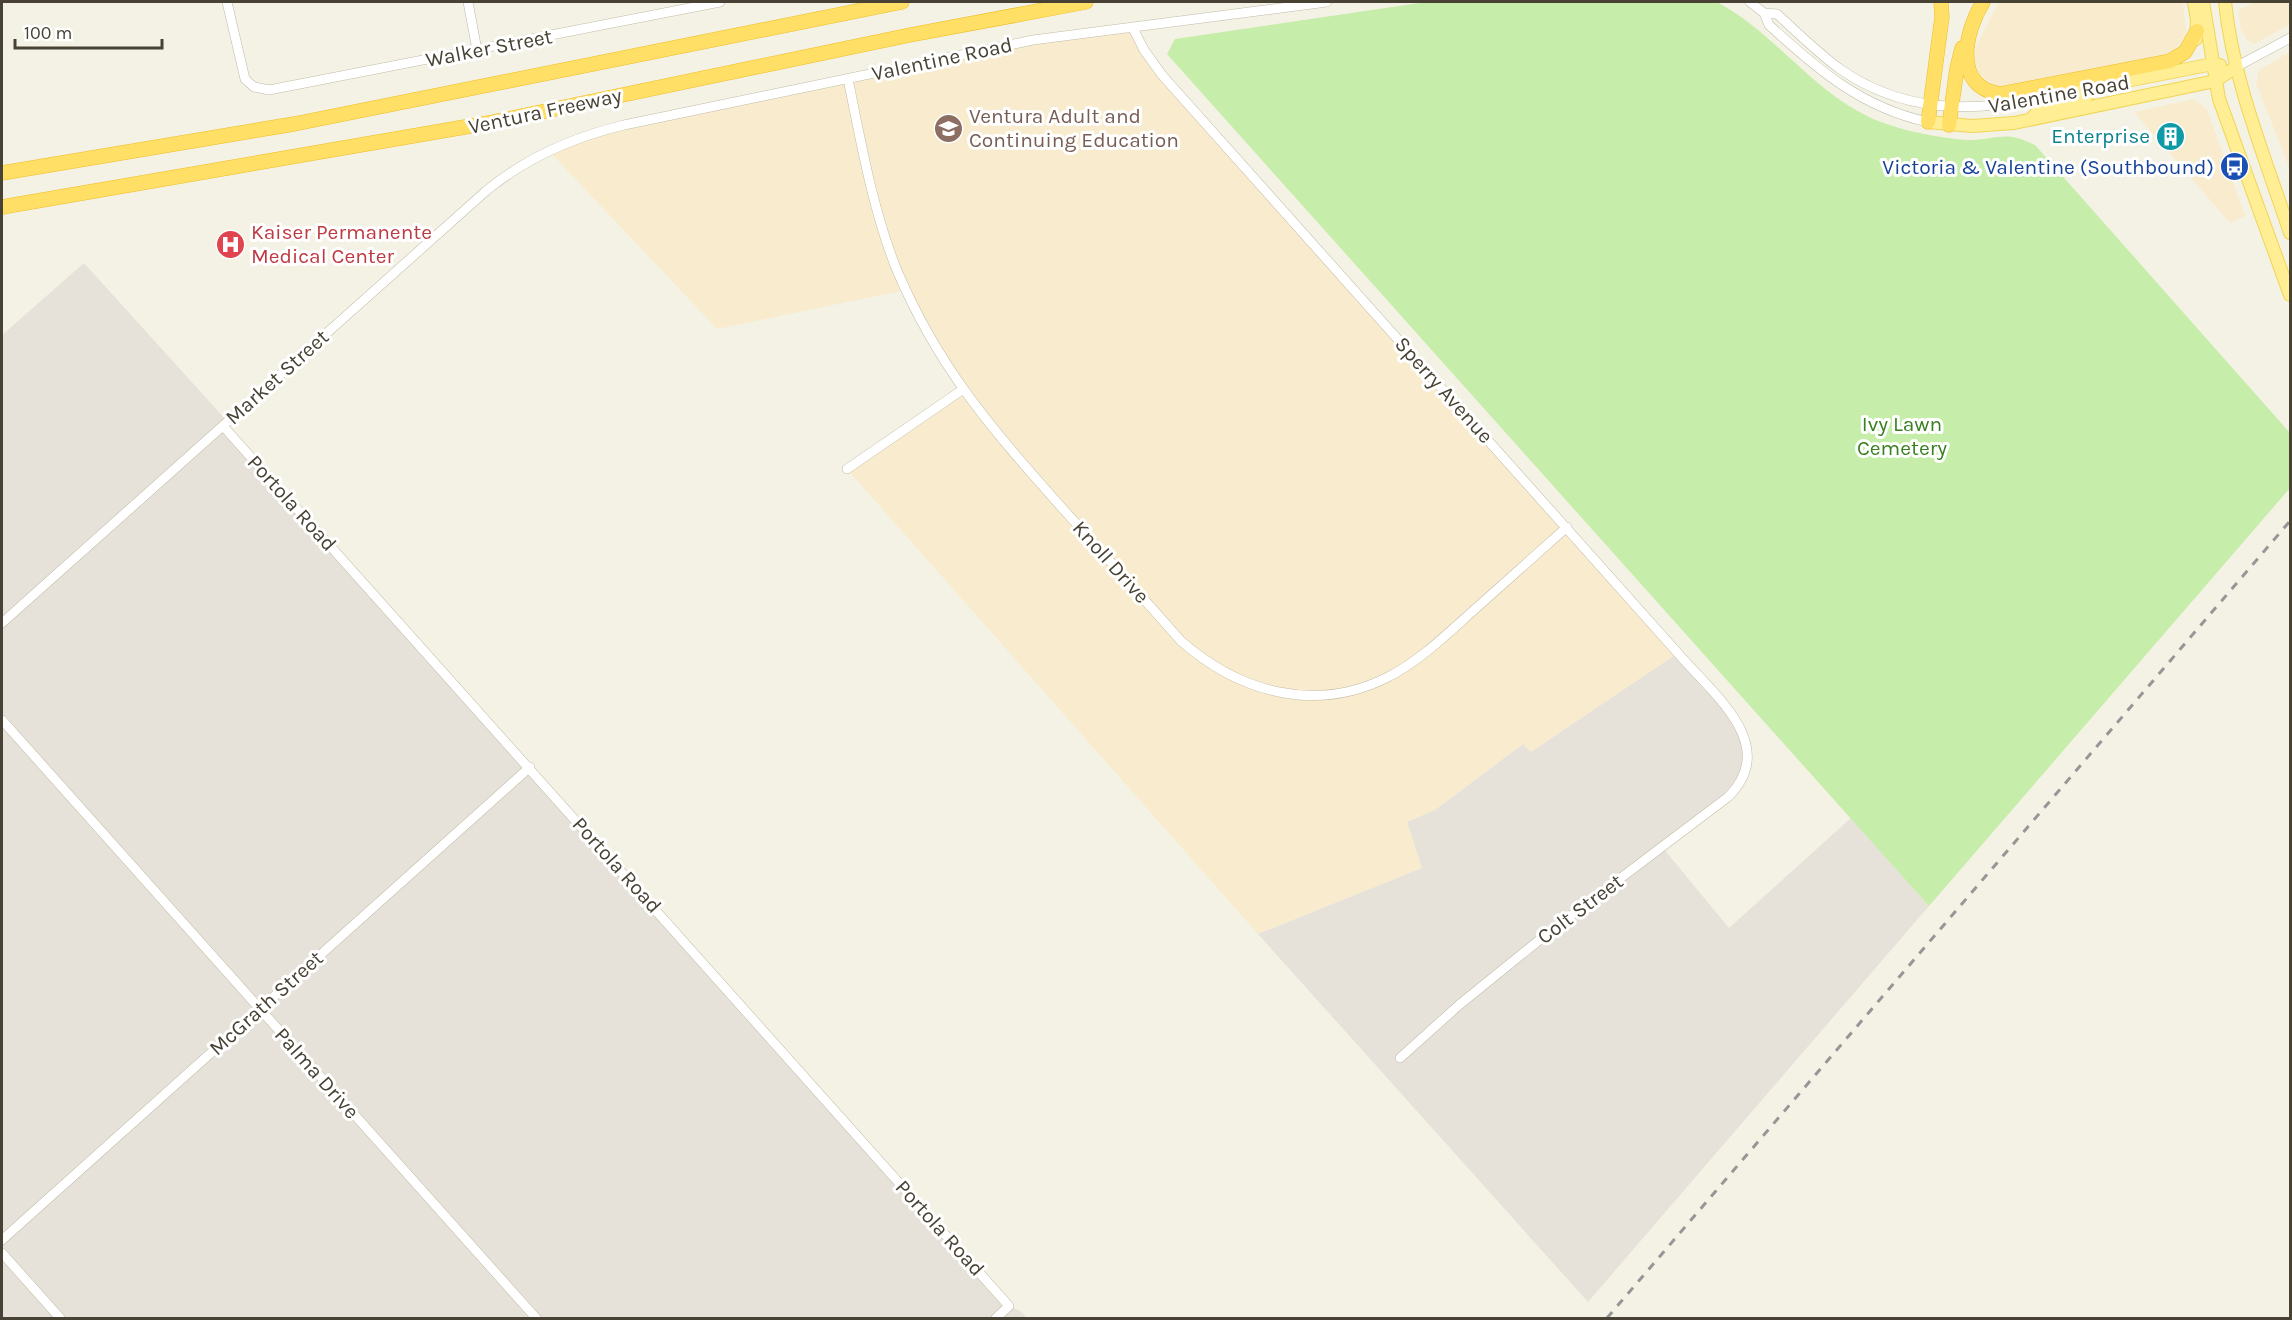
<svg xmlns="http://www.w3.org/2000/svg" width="2292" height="1320" viewBox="0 0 2292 1320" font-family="Karla,sans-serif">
	<rect width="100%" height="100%" fill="#f4f2e5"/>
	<path fill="#f9ecce" d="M1999 2H2183L2186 34 2176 48 2164 55 2005 87 1996 86 1980 75 1974 59 1976 46Z
		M2255 2H2290V24L2255 44 2248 41 2241 30 2238 10Z
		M1133 28 1144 50 1678 653 1530 753 1523 744 1435 810 1407 822 1422 868 1258 934 847 469 962 390 906 290 717 329 549 151 568 142 994 47Z
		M2290 52V170L2256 83 2259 70Z
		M2194 99 2207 109 2245 216 2230 223 2134 112Z"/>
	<path fill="#e6e2da" d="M84 263 227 421 223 425 1009 1306 1020 1311 1027 1318H2V335Z
		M1678 653 1745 736 1741 780 1663 848 1729 928 1851 818 1929 906 1588 1302 1258 934 1422 868 1407 822 1435 810 1523 744 1531 752Z"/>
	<path fill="#c6eda9" d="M1426 2H1717C1777 34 1813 94 1878 121 1905 131 1938 138 1967 140 1982 141 1998 135 2013 137 2020 138 2028 142 2035 145L2290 433V488L1929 906 1167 54 1175 39Z"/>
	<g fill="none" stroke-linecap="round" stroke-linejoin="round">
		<defs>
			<path id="minor" d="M227 2 245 79 254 87 269 90 720 2
				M468 2 477 50
				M1750 2 1764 13 1777 14C1798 33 1818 53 1840 69 1902 112 1969 113 2040 98
				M1764 13 1769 25C1817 69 1862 108 1928 122
				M1133 28 1144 50 1162 75 1684 660C1717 697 1779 747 1728 797L1548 933 1459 1005 1400 1058
				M2236 67 2290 38
				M848 79C861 142 872 207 896 268 938 368 992 429 1063 509 1103 553 1142 597 1181 641 1239 692 1315 714 1388 677 1421 660 1447 634 1474 610 1505 582 1536 555 1567 527
				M223 426 1009 1306 996 1318
				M847 469 962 390
				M2 623 486 191C527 157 574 137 624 125L1033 40 1327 2
				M2 720 536 1318
				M2 1240 530 767
				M2 1253 60 1318"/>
			<path id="major" d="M2194 2 2197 20 2196 39
				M2203 2 2219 99 2290 295
				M2225 2C2233 81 2265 157 2290 233
				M2040 98 2213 64 2220 65
				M2031 119 2041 108 2084 99 2093 89
				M1928 122 1972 126 2014 123 2215 81 2236 67"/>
			<path id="highway" d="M1983 2C1965 31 1952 87 2000 94L2170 61 2185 52 2197 31
				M1928 122 1942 17 1941 2
				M1949 125 1957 68 1962 48
				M2 173 294 124 902 2
				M2 207 488 123 910 35 1086 2"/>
		</defs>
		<use href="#minor" stroke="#c1bba7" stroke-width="10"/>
		<use href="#major" stroke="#f0d557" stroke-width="14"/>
		<use href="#highway" stroke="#eebd26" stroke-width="15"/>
		<use href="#minor" stroke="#fff" stroke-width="9"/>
		<use href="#major" stroke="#ffee93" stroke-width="12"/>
		<use href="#highway" stroke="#ffdf65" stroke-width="14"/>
		<path stroke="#969696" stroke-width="3" stroke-dasharray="8 8" stroke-linecap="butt" d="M1607 1318 2290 521"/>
	</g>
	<defs>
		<symbol id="school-disc" viewBox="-11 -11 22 22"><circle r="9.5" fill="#8d6e63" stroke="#fff"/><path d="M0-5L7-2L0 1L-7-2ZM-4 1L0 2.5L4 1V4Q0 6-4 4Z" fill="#fff"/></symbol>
		<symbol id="building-disc" viewBox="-11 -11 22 22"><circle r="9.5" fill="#0f9aa8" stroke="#fff"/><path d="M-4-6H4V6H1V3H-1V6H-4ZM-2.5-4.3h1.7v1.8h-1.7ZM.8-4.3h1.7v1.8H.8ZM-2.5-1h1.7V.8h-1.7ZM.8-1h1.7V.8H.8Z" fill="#fff"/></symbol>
		<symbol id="bus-disc" viewBox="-11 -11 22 22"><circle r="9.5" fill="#1a4fb4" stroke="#fff"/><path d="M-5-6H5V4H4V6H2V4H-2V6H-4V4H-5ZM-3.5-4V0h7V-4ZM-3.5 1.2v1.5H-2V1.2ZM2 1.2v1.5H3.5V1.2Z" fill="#fff"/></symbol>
		<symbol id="hospital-disc" viewBox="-11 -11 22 22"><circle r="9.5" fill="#e0444e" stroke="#fff"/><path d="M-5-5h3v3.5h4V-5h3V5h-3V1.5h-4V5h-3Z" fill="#fff"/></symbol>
	</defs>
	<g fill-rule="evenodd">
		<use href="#school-disc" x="932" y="112" width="33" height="33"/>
		<use href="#building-disc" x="2154" y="120" width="33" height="33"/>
		<use href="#bus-disc" x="2218" y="150" width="33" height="33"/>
		<use href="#hospital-disc" x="214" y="228" width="33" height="33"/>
	</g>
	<g text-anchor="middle" stroke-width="6" stroke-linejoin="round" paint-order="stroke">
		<g font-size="21" fill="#484234" stroke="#fff">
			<text transform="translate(489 48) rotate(-11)" y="7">Walker Street</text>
			<text transform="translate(942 59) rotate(-12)" y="7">Valentine Road</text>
			<text transform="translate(2059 94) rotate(-10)" y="7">Valentine Road</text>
			<text transform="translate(545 111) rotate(-12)" y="7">Ventura Freeway</text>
			<text transform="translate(277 377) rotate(-42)" y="7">Market Street</text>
			<text transform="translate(1444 390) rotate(48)" y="7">Sperry Avenue</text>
			<text transform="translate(292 503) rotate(48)" y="7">Portola Road</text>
			<text transform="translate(1111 562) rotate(48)" y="7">Knoll Drive</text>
			<text transform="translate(617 865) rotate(48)" y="7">Portola Road</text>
			<text transform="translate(1580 909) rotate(-37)" y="7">Colt Street</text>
			<text transform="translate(266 1003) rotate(-42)" y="7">McGrath Street</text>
			<text transform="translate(317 1073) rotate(48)" y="7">Palma Drive</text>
			<text transform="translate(940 1228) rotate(48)" y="7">Portola Road</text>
		</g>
		<g font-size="21" fill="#785e54" stroke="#fff" text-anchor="start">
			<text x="969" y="123">Ventura Adult and<tspan x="969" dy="24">Continuing Education</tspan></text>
		</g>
		<g font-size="21" fill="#0d838f" stroke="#fff" text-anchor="end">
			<text x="2150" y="143">Enterprise</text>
		</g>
		<g font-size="21" fill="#164399" stroke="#fff" text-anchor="end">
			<text x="2214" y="174">Victoria &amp; Valentine (Southbound)</text>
		</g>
		<g font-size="21" fill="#be3a42" stroke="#fff" text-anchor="start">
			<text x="251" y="239">Kaiser Permanente<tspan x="251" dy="24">Medical Center</tspan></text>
		</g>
		<g font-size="21" fill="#398021" stroke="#fff">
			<text x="1902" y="431">Ivy Lawn<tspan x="1902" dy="24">Cemetery</tspan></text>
		</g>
	</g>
	<rect width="2292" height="1320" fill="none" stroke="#484234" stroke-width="6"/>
	<path d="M15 39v9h147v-9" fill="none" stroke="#484234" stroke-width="3"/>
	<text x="24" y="39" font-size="18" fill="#484234" stroke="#ffffff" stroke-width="4.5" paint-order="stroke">100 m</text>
</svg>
